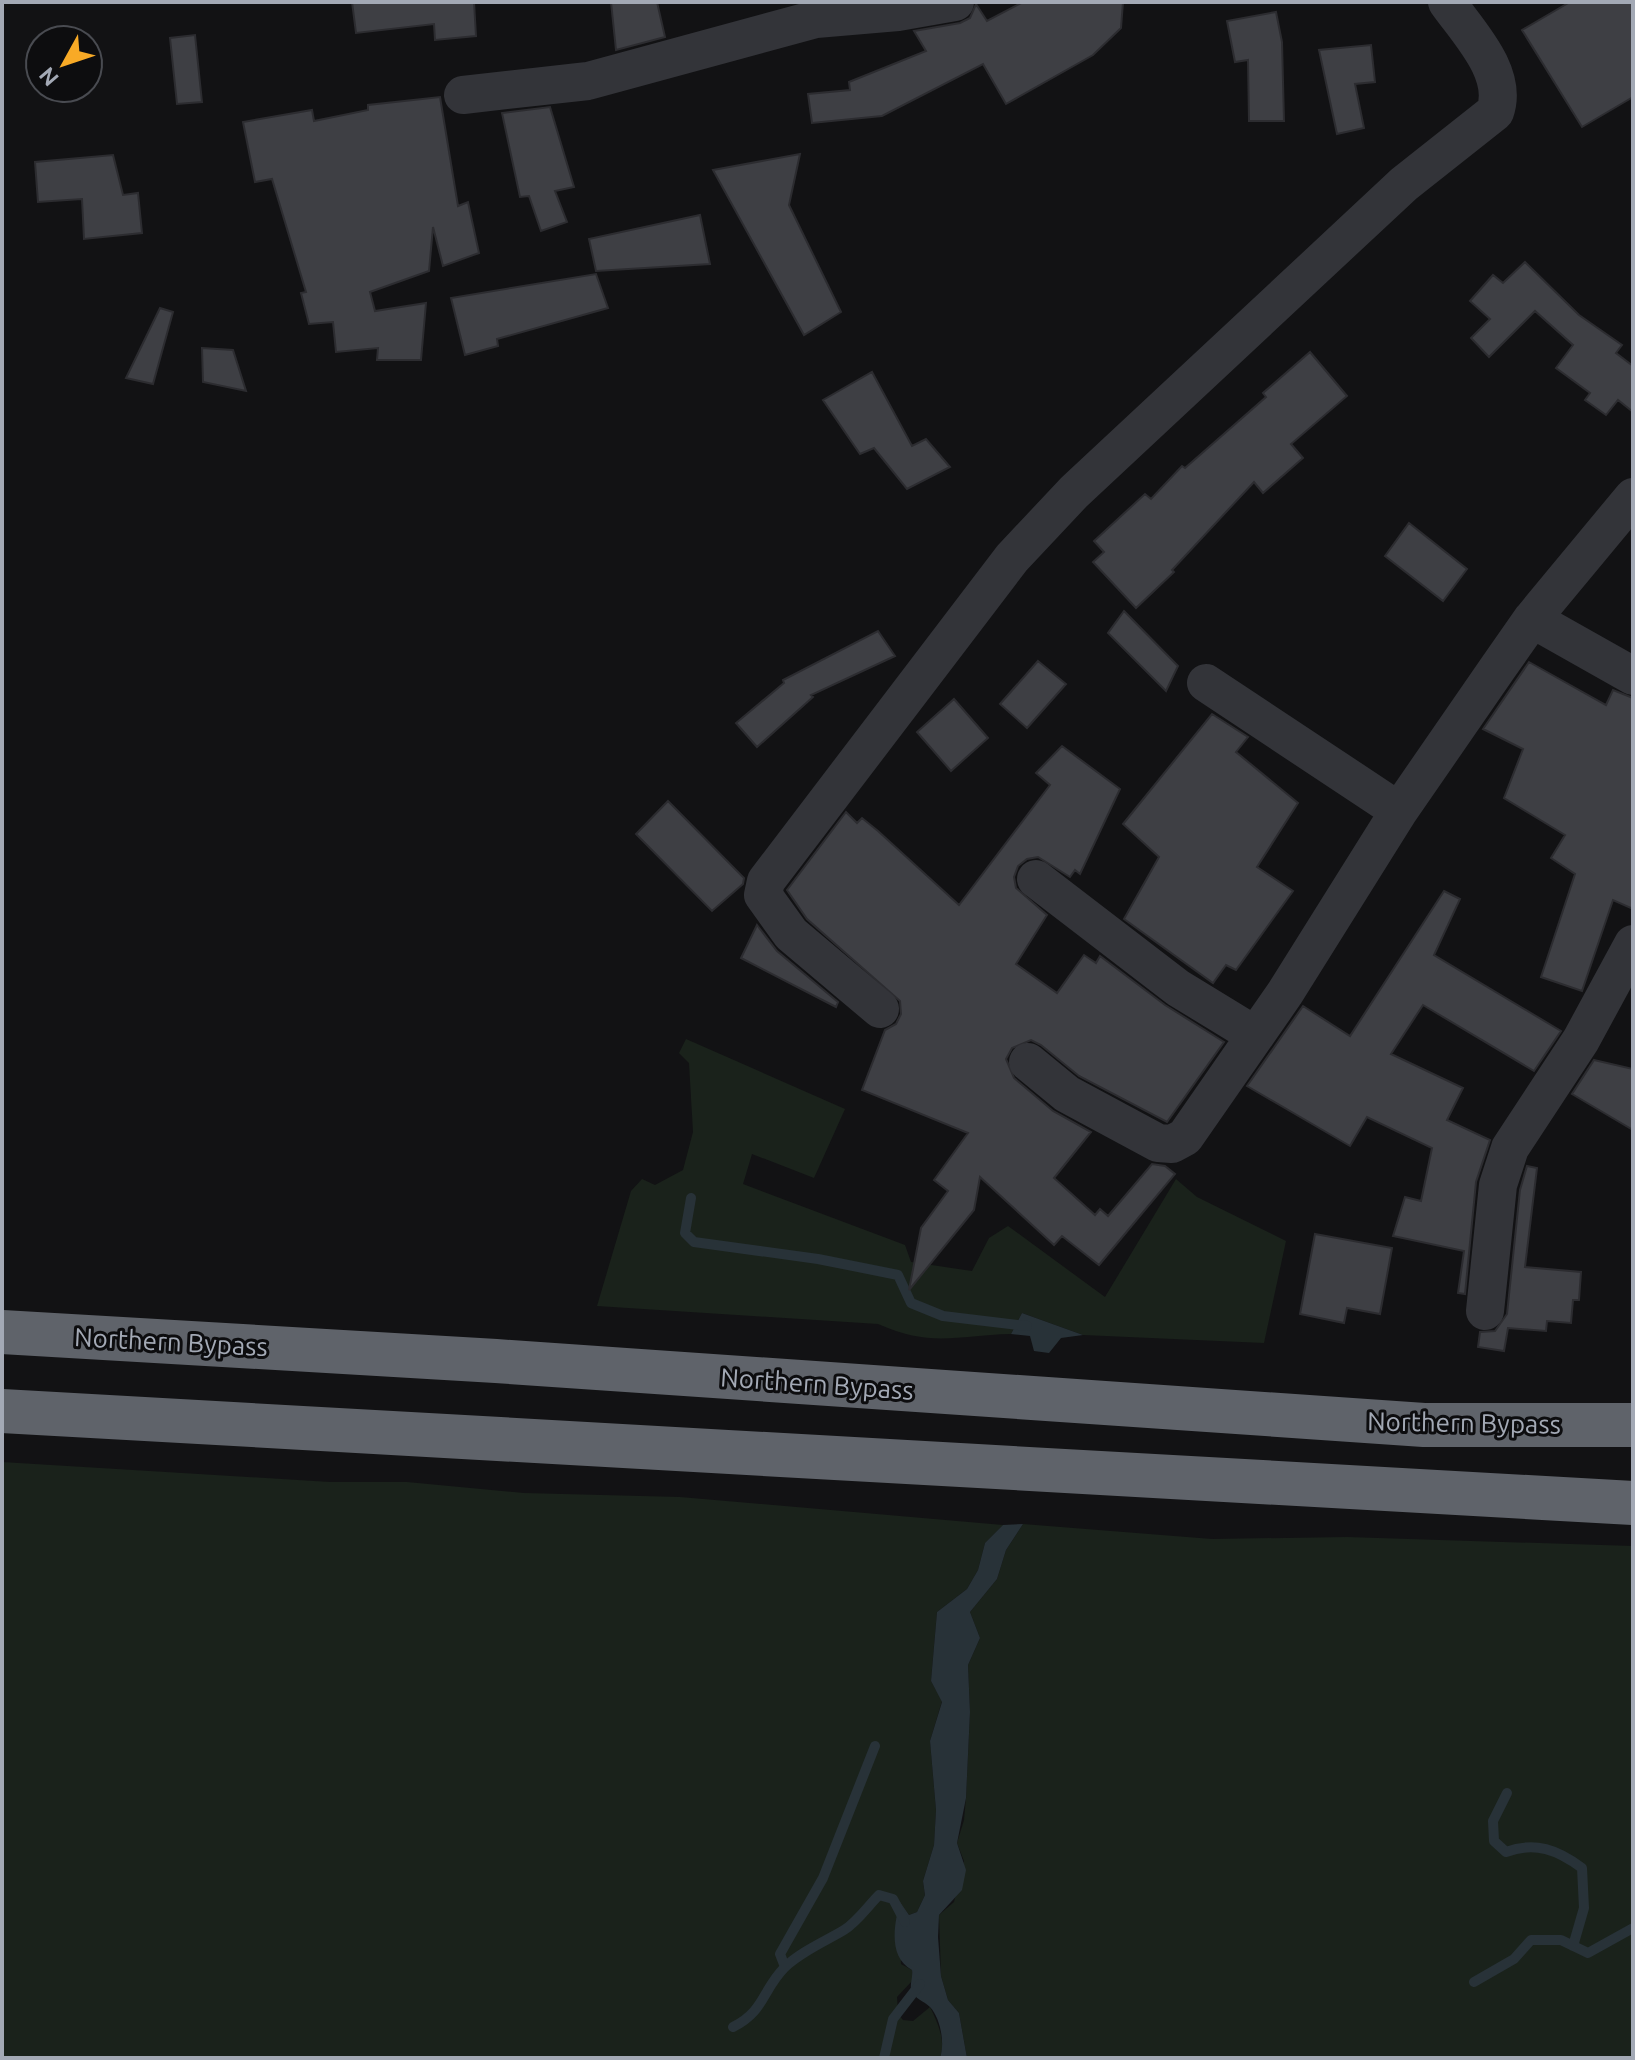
<svg xmlns="http://www.w3.org/2000/svg" width="1635" height="2060" viewBox="0 0 1635 2060" font-family="Ubuntu,sans-serif">
	<rect width="100%" height="100%" fill="#121214"/>
	<path fill="#1a221b" d="M686 1039 845 1109 814 1178 752 1154 743 1184 905 1245 911 1262 972 1271 989 1238 1008 1226 1105 1297 1176 1179 1197 1197 1286 1241 1264 1343 1083 1335 1022 1313 1011 1334C957 1335 932 1348 878 1324L597 1306 631 1191 642 1179 655 1185 683 1170 693 1132 689 1063 679 1053Z
		M2 1462 330 1482H407L524 1493 680 1497 1003 1525 985 1543 978 1570 967 1589 937 1612 931 1681 942 1701 930 1741 936 1810 934 1845 923 1881 925 1895 917 1912 909 1915 900 1903 901 1964 912 1970 913 1980 897 1997 898 2014 903 2020 913 2021 930 2007C938 2023 946 2041 940 2058H2Z
		M1023 1524 1212 1539 1347 1537 1633 1546V2058H967L959 2013 948 2000 941 1976 939 1915 954 1902 964 1861 957 1843 964 1820 966 1798 970 1712 968 1665 980 1638 970 1612 997 1579 1006 1550Z"/>
	<path fill="#283238" d="M1022 1313 1083 1335 1061 1338 1049 1353 1034 1351 1030 1336 1011 1334Z
		M1023 1524 1006 1550 997 1579 970 1612 980 1638 968 1665 970 1712 966 1798 957 1843 966 1870 962 1890 939 1915 938 1937 941 1976 948 2000 959 2013 967 2058H940C945 2044 941 2019 930 2007 923 2000 915 2000 911 1989 910 1984 913 1977 912 1970 888 1957 894 1925 900 1902L909 1915 917 1912 925 1895 923 1881 934 1845 936 1810 930 1741 942 1702 931 1681 937 1612 967 1589 978 1570 985 1543 1003 1525Z"/>
	<g fill="none" stroke-linecap="round" stroke-linejoin="round">
		<path stroke="#283238" stroke-width="10" d="M691 1198 685 1233 694 1242 818 1259 898 1275 911 1303 943 1316 1027 1326
			M1507 1793 1493 1821 1494 1841 1506 1852C1535 1841 1558 1850 1582 1868L1584 1908 1573 1946
			M785 1967 780 1954 823 1878 875 1746
			M1474 1982 1514 1959 1531 1940H1561L1588 1953 1633 1928
			M733 2027C765 2011 762 1990 785 1967 802 1951 824 1942 844 1930 857 1922 868 1906 879 1895L893 1899 905 1922
			M884 2058 893 2019 920 1984"/>
	</g>
	<path fill="#3e3f44" stroke="#2c2c30" stroke-width="2" d="M352 2H474L476 36 435 40 434 24 356 33Z
		M611 2H657L665 37 616 50Z
		M1023 2H1123L1121 28 1093 55 1006 104 983 64 882 116 812 123 808 94 850 90 849 82 926 51 914 31 960 23 970 18 976 4 987 21Z
		M1570 2H1633V97L1582 127 1522 30Z
		M1276 12 1282 42 1284 121H1249L1248 60 1235 62 1227 21Z
		M195 35 202 102 177 104 170 38Z
		M1371 45 1375 82 1355 84 1364 128 1337 134 1319 50Z
		M440 97 458 206 468 202 479 253 443 266 433 227 429 271 370 292 375 311 426 303 421 360H377L378 348 336 352 333 322 309 324 301 293 306 292 272 179 255 182 243 122 312 110 314 121 368 110V105Z
		M550 107 574 187 555 191 567 222 541 231 529 196 520 197 502 113Z
		M800 154 789 205 841 312 804 335 713 170Z
		M113 155 123 195 138 193 142 233 84 239 82 199 38 202 35 162Z
		M700 215 710 264 596 271 589 239Z
		M1525 262 1579 315 1622 345 1616 353 1633 366V412L1618 400 1606 415 1585 400 1590 393 1556 368 1573 345 1535 311 1489 357 1471 338 1490 319 1470 301 1493 275 1503 283Z
		M596 274 608 308 497 339 498 346 465 355 451 298Z
		M160 308 173 312 153 384 126 378Z
		M202 348 233 350 246 391 203 382Z
		M1310 352 1347 396 1291 444 1303 458 1263 493 1254 482 1172 570 1174 572 1136 608 1093 562 1104 552 1094 541 1145 494 1151 499 1182 466 1185 468 1266 397 1263 393Z
		M872 372 912 446 926 439 950 467 907 489 874 448 860 454 823 400Z
		M1409 523 1467 569 1443 601 1385 556Z
		M1124 611 1178 666 1166 691 1108 633Z
		M878 631 895 656 811 695 813 697 757 747 736 723 784 683 783 680Z
		M1038 661 1066 684 1027 728 1000 704Z
		M1529 662 1606 705 1613 690 1633 698V909L1613 900 1582 991 1541 977 1575 874 1551 858 1565 835 1504 798 1523 749 1483 729Z
		M954 699 988 738 951 771 917 732Z
		M1212 714 1248 737 1236 752 1298 803 1257 867 1293 891 1236 970 1226 965 1213 983 1124 919 1159 857 1123 824Z
		M1062 746 1120 789 1080 874 1075 870 1070 877 1038 857 1027 859 1018 866 1014 877 1016 888 1047 915 1016 964 1057 993 1084 955 1096 963 1100 956 1165 1005 1224 1042 1167 1122 1079 1076 1041 1045 1031 1040 1012 1048 1006 1059 1014 1078 1053 1111 1091 1132 1054 1178 1095 1215 1100 1209 1108 1216 1152 1164 1165 1166 1175 1174 1099 1265 1062 1236 1054 1245 980 1177 974 1210 909 1290 921 1228 948 1191 934 1180 968 1133 862 1090 885 1030 896 1024 901 1014 900 1001 807 919 787 890 846 812 857 823 862 818 878 831 959 905 1050 785 1036 773Z
		M668 801 744 878 743 884 712 911 636 834Z
		M1444 891 1460 899 1434 955 1561 1031 1534 1071 1423 1005 1391 1054 1463 1088 1447 1120 1490 1140 1476 1182 1465 1294 1458 1293 1464 1251 1393 1236 1405 1197 1421 1201 1432 1148 1367 1117 1350 1146 1247 1086 1303 1006 1350 1036Z
		M757 925 777 951 838 1002 836 1007 741 958Z
		M1594 1060 1633 1069V1130L1572 1094Z
		M1527 1166 1537 1168 1525 1267 1581 1272 1579 1300H1573L1571 1323 1547 1321 1546 1331 1508 1328 1504 1351 1478 1347 1480 1332 1495 1331 1507 1314 1520 1190Z
		M1315 1234 1392 1248 1380 1314 1347 1308 1344 1323 1300 1314Z"/>
	<g fill="none" stroke-linecap="round" stroke-linejoin="round">
		<path stroke="#333439" stroke-width="38" d="M463 95 588 81 816 19 898 12 955 2
			M1532 619 1633 676
			M1206 683 1399 811
			M1036 879 1178 988 1255 1035
			M880 1009 791 934 763 895 766 881 1012 558 1074 492 1404 184 1495 112C1509 73 1468 32 1447 2
			M1028 1062 1067 1094 1158 1143 1172 1144 1185 1137 1285 993 1399 811 1497 669 1532 619 1633 497
			M1485 1311 1498 1185 1510 1148 1581 1040 1633 944"/>
		<path stroke="#5f636a" stroke-width="44" d="M2 1332 496 1361 1424 1425H1633
			M2 1411 1633 1503"/>
	</g>
	<g text-anchor="middle" stroke-width="6" stroke-linejoin="round" paint-order="stroke">
		<g font-size="26" fill="#a3a9b5" stroke="#0d0d0f">
			<text transform="translate(171 1342) rotate(3)" y="9">Northern Bypass</text>
			<text transform="translate(817 1384) rotate(4)" y="9">Northern Bypass</text>
			<text transform="translate(1464 1423) rotate(1)" y="9">Northern Bypass</text>
		</g>
	</g>
	<rect width="1635" height="2060" fill="none" stroke="#a3a9b5" stroke-width="8"/>
	<g transform="translate(64 64) rotate(230)"><circle r="38" fill="#0d0d0f" stroke="#494b51" stroke-width="2"/>
	<path d="M0-6L14 30L0 20L-14 30Z" fill="#f8aa26"/>
	<text y="-12" font-size="22" font-weight="bold" text-anchor="middle" fill="#a3a9b5">N</text>
	</g>
</svg>
